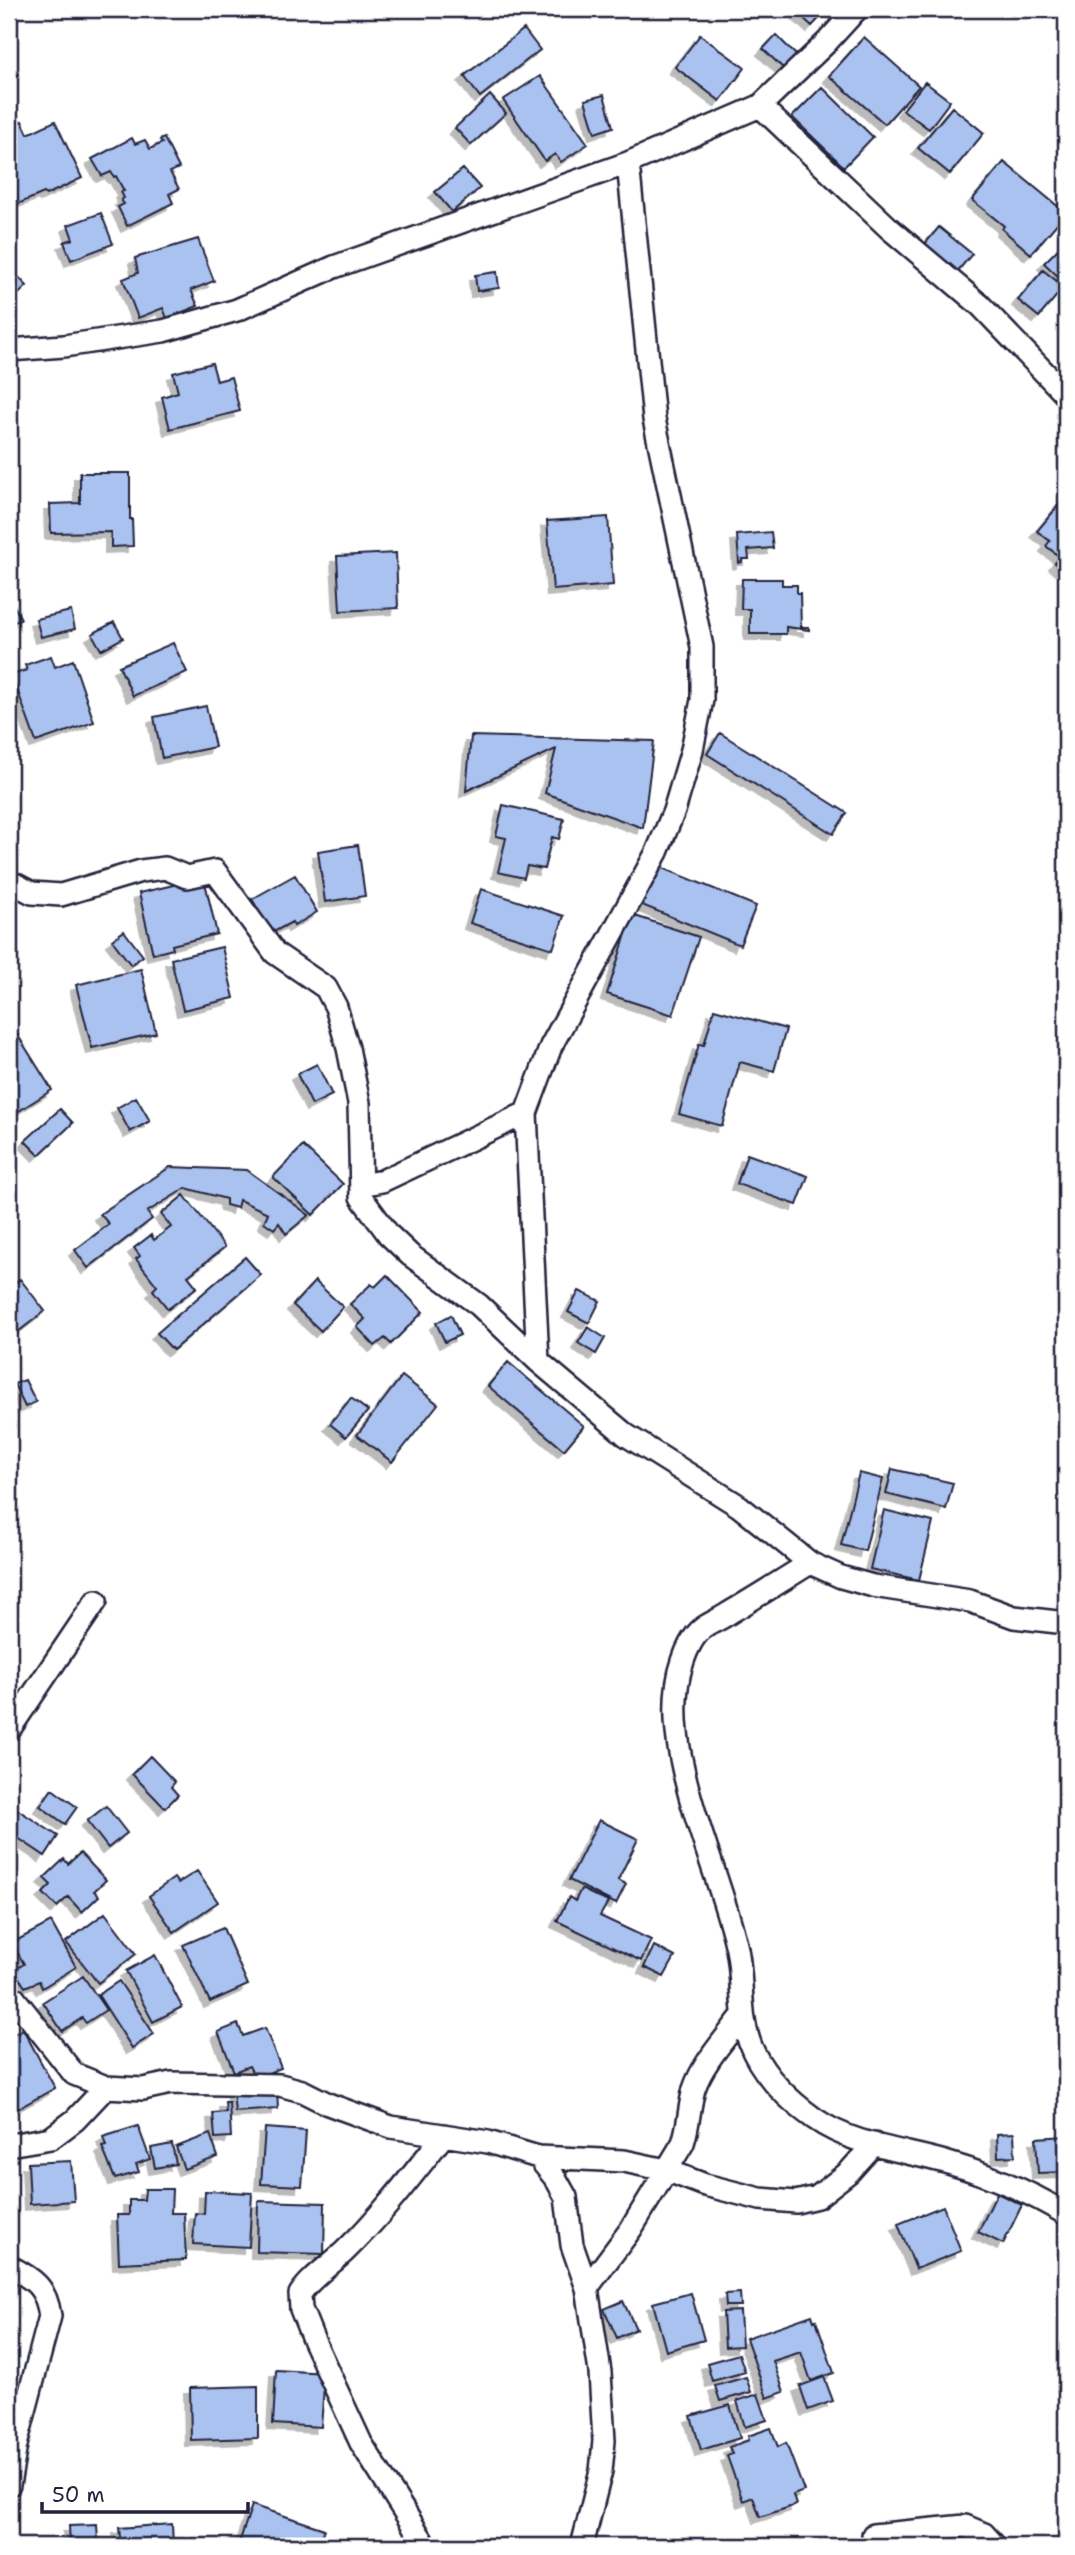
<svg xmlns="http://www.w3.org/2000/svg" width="1075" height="2555" viewBox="0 0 1075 2555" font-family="'Shantell Sans',sans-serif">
	<defs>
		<filter id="shadow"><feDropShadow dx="-6" dy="6" stdDeviation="0" flood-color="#0004"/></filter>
	</defs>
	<rect width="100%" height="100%" fill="#fff"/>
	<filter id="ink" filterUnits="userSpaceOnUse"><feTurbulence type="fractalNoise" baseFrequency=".0143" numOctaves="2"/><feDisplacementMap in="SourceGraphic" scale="14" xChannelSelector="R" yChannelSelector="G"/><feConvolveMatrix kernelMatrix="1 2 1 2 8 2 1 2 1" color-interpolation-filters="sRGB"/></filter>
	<g filter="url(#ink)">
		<path fill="#aac2f0" stroke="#22223b" stroke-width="2" filter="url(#shadow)" d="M804 9H828L812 26 799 14Z
			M524 29 540 50 480 97 464 76Z
			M700 35 745 68 720 101 675 67Z
			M776 35 798 57 785 70 763 49Z
			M864 37 919 86 885 124 829 76Z
			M540 76 588 144 561 162 555 154 545 161 503 100Z
			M925 82 950 101 929 129 903 110Z
			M822 87 873 137 844 167 792 117Z
			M490 95 506 113 471 145 455 128Z
			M604 95 613 127 595 133 585 100Z
			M952 107 984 133 950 174 918 148Z
			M22 121 28 134 55 121 82 178 46 195 44 193 13 206 9 196V126Z
			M132 138 135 144 145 140 150 149 162 143 160 140 164 138 179 168 170 172 179 189 169 194 173 203 127 226 118 207 124 204 121 200 124 198 121 192 124 191 116 176 114 177 111 172 102 176 92 159Z
			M1004 162 1066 213 1031 254 1002 229 1004 226 972 200Z
			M463 169 480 188 452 212 435 192Z
			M101 213 113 244 71 260 64 242 73 239 68 225Z
			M939 227 972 254 957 272 924 245Z
			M198 239 214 281 191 290 198 306 167 318 163 308 138 318 123 279 138 273 135 258Z
			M1066 241V284L1044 263Z
			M9 267 27 286 9 303Z
			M1043 270 1064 287 1039 317 1018 300Z
			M497 272 499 288 477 291 475 275Z
			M212 363 217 381 231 377 240 411 170 429 162 397 178 392 173 373Z
			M80 473H130V519H132L133 546 111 547V532L51 533 50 504 80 503Z
			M1063 500 1066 503V566L1062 569 1055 563 1060 557 1046 546 1050 541 1037 531Z
			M608 517 613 585 553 590 547 521Z
			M771 532 773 548 748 550 749 559H742V562L739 563 737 535Z
			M396 553 398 608 340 611 337 556Z
			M742 579H782V585H797V593H800L801 627H809V630L786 627V634H750V609H741Z
			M9 596 21 619 9 625Z
			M71 611 75 629 41 637 36 619Z
			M114 622 123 638 101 650 92 634Z
			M173 643 187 672 133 696 119 666Z
			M51 656 55 667 73 660 94 722 36 742 12 675 27 670 25 665Z
			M206 706 215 747 162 758 154 717Z
			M720 733 847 813 833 834 707 754Z
			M471 736 654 741 643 828 545 793 556 749 466 791Z
			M503 805 564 819 559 839 552 837 544 869 527 866 524 878 498 872 506 838 496 836Z
			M358 845 365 896 325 902 318 851Z
			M658 866 756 906 740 945 642 905Z
			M295 875 317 912 294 926 292 922 272 933 252 899Z
			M204 878 217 934 172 945 173 949 153 954 139 893Z
			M481 889 564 916 553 949 470 923Z
			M632 915 699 937 673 1015 607 994Z
			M124 931 143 956 131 965 112 940Z
			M222 947 234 998 183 1010 171 959Z
			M141 969 156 1033 92 1048 76 985Z
			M714 1009 786 1029 774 1071 740 1062 722 1126 679 1114 699 1044 704 1045Z
			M17 1034 52 1090 14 1114 9 1106V1039Z
			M317 1064 332 1095 312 1105 297 1074Z
			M136 1097 150 1121 130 1132 117 1108Z
			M60 1109 73 1123 39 1155 25 1141Z
			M303 1146 343 1184 313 1215 273 1177Z
			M747 1154 808 1176 797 1205 737 1184Z
			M170 1167 247 1170 309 1215 286 1234 279 1223 274 1229 264 1222 268 1213 239 1200 237 1208 226 1205V1199L186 1188 147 1212 152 1219 88 1268 75 1250 109 1224 100 1214Z
			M184 1195 225 1247 188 1276 197 1287 168 1309 153 1290 157 1286 136 1259 140 1256 134 1248 151 1235 154 1240 171 1227 161 1214Z
			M245 1257 261 1275 173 1350 157 1333Z
			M387 1275 423 1312 391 1344 385 1338 375 1346 357 1327 365 1319 350 1304 371 1284 375 1287Z
			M20 1279 45 1311 14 1335 9 1329V1288Z
			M315 1281 343 1307 321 1331 293 1305Z
			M579 1291 600 1301 589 1323 568 1312Z
			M451 1315 460 1335 445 1342 436 1323Z
			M588 1327 605 1338 596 1354 578 1343Z
			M508 1362 584 1426 564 1450 488 1386Z
			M402 1376 438 1404 392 1462 357 1435Z
			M25 1380 36 1402 25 1407 14 1384Z
			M351 1398 368 1411 346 1437 330 1424Z
			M892 1469 953 1483 946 1509 886 1494Z
			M859 1473 883 1479 865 1551 841 1545Z
			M884 1510 933 1522 919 1580 870 1569Z
			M150 1756 175 1782 171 1787 178 1795 165 1808 132 1774Z
			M52 1789 77 1807 65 1824 40 1806Z
			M12 1806 58 1836 45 1856 9 1832V1811Z
			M106 1806 127 1833 108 1848 87 1821Z
			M599 1820 638 1839 618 1880 626 1884 616 1904 569 1880Z
			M80 1853 106 1880 94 1891 99 1896 82 1912 68 1897 57 1907 43 1893 51 1885 44 1878 64 1859 68 1864Z
			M197 1871 218 1902 174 1932 149 1896 174 1878 178 1883Z
			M581 1889 608 1902 600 1916 651 1940 641 1961 557 1921 569 1897 575 1901Z
			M105 1913 136 1954 98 1983 66 1942Z
			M51 1922 76 1967 42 1988 39 1981 25 1987 14 1970 24 1964 12 1943Z
			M223 1928 248 1985 210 2002 183 1945Z
			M654 1946 675 1957 664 1977 644 1967Z
			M155 1955 182 2007 153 2022 126 1971Z
			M83 1976 106 2010 86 2023 82 2018 62 2031 43 2002Z
			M119 1981 154 2034 132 2048 98 1995Z
			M238 2024 243 2036 265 2028 281 2068 255 2078 249 2066 234 2072 218 2032Z
			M23 2029 55 2088 10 2113 9 2036Z
			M277 2089 278 2109 235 2112 233 2092Z
			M225 2102H229L231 2137 215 2138 213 2113 226 2112Z
			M138 2126 150 2159 136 2164 139 2172 115 2179 102 2147 106 2146 103 2137Z
			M265 2128 306 2131 302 2186 261 2184Z
			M1014 2133 1015 2156 998 2157 997 2134Z
			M210 2134 218 2157 184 2169 176 2147Z
			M1066 2136V2172L1038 2173 1036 2138Z
			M172 2144 176 2164 155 2168 151 2148Z
			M71 2161 74 2201 30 2204 28 2163Z
			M145 2189H172L171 2213H184L186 2260 119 2263 117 2215H129V2200H144Z
			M205 2191 252 2193 249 2247 193 2244 195 2213 204 2214Z
			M997 2193 1022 2205 1003 2244 978 2232Z
			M258 2201 325 2203 324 2254 257 2252Z
			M943 2206 961 2251 916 2269 898 2224Z
			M9 2212 14 2238 9 2240Z
			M691 2293 704 2340 666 2351 653 2303Z
			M740 2293 741 2306H726L725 2294Z
			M623 2301 636 2329 617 2338 604 2309Z
			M740 2311 742 2346 725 2347 723 2312Z
			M812 2315 814 2321 816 2320 834 2373 811 2381 801 2352 773 2361 784 2392 767 2398 746 2338Z
			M739 2354 745 2372 712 2381 707 2363Z
			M276 2370 325 2373 321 2427 273 2424Z
			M746 2377 751 2392 720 2401 715 2386Z
			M824 2377 833 2401 808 2410 800 2386Z
			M258 2386V2438L191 2440 190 2388Z
			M758 2394 767 2420 745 2427 737 2401Z
			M730 2405 740 2438 701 2450 691 2416Z
			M771 2428 778 2447 786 2443 804 2491 793 2495 796 2505 760 2517 753 2497 743 2501 727 2456 732 2454 729 2447 749 2440 748 2436Z
			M252 2505 324 2529 318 2546H238Z
			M172 2524 173 2546H121L119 2528Z
			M97 2525 98 2541H113V2546H47L70 2544 69 2526Z"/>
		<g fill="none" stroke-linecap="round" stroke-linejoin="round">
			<defs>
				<path id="street" d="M760 106 890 229 980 305 1066 395
					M9 350 64 346 163 331 237 310 334 267 628 163 760 106 826 43 857 9
					M9 881 32 893 61 895 141 871 165 868 187 877 215 871 275 953 326 988 336 1007 348 1048 359 1103 361 1197 389 1235 410 1255 479 1305 538 1361 626 1435 739 1506 810 1563 841 1577 873 1586 970 1601 1014 1617 1066 1623
					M361 1185 382 1181 526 1113
					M538 1361 526 1113 551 1046 657 852 674 811 692 750 702 700V647L654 419 628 163
					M810 1563C783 1580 756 1597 729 1613 721 1619 709 1623 702 1629 693 1636 686 1651 683 1661 654 1745 719 1864 737 1949 744 1983 738 2021 754 2053 767 2079 791 2102 815 2119 852 2145 902 2150 945 2162 987 2174 1030 2192 1066 2214
					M9 1730 96 1601
					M9 1995 14 1998 74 2074 106 2087 143 2089 171 2083 280 2085 302 2091 328 2104 391 2127 488 2142 538 2157 624 2161 666 2170 705 2185 760 2199 796 2202 817 2197 849 2172 874 2144
					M9 2145 51 2138 75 2120 106 2087
					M538 2157 556 2179 566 2197 572 2245 587 2288 600 2372 604 2441 601 2471 582 2546
					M9 2266C34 2279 46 2287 50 2316L16 2445 9 2485
					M587 2288 631 2229 683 2143C689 2125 689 2107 694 2089 703 2062 727 2037 743 2015
					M873 2535 965 2526 984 2534 995 2546
					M426 2546 361 2443 313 2339 301 2309 300 2294C311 2277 331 2265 346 2250 382 2215 413 2174 444 2135"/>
			</defs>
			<use href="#street" stroke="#22223b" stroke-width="26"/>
			<use href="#street" stroke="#fff" stroke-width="21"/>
		</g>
	</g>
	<rect width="1075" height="2555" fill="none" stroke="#fff" stroke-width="35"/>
	<rect x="18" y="18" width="1040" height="2520" fill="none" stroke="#22223b" stroke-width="2.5" filter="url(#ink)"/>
	<path d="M42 2502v10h206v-10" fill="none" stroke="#22223b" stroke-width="3.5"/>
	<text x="52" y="2502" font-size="21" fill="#22223b" stroke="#ffffff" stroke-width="5" paint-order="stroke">50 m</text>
</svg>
